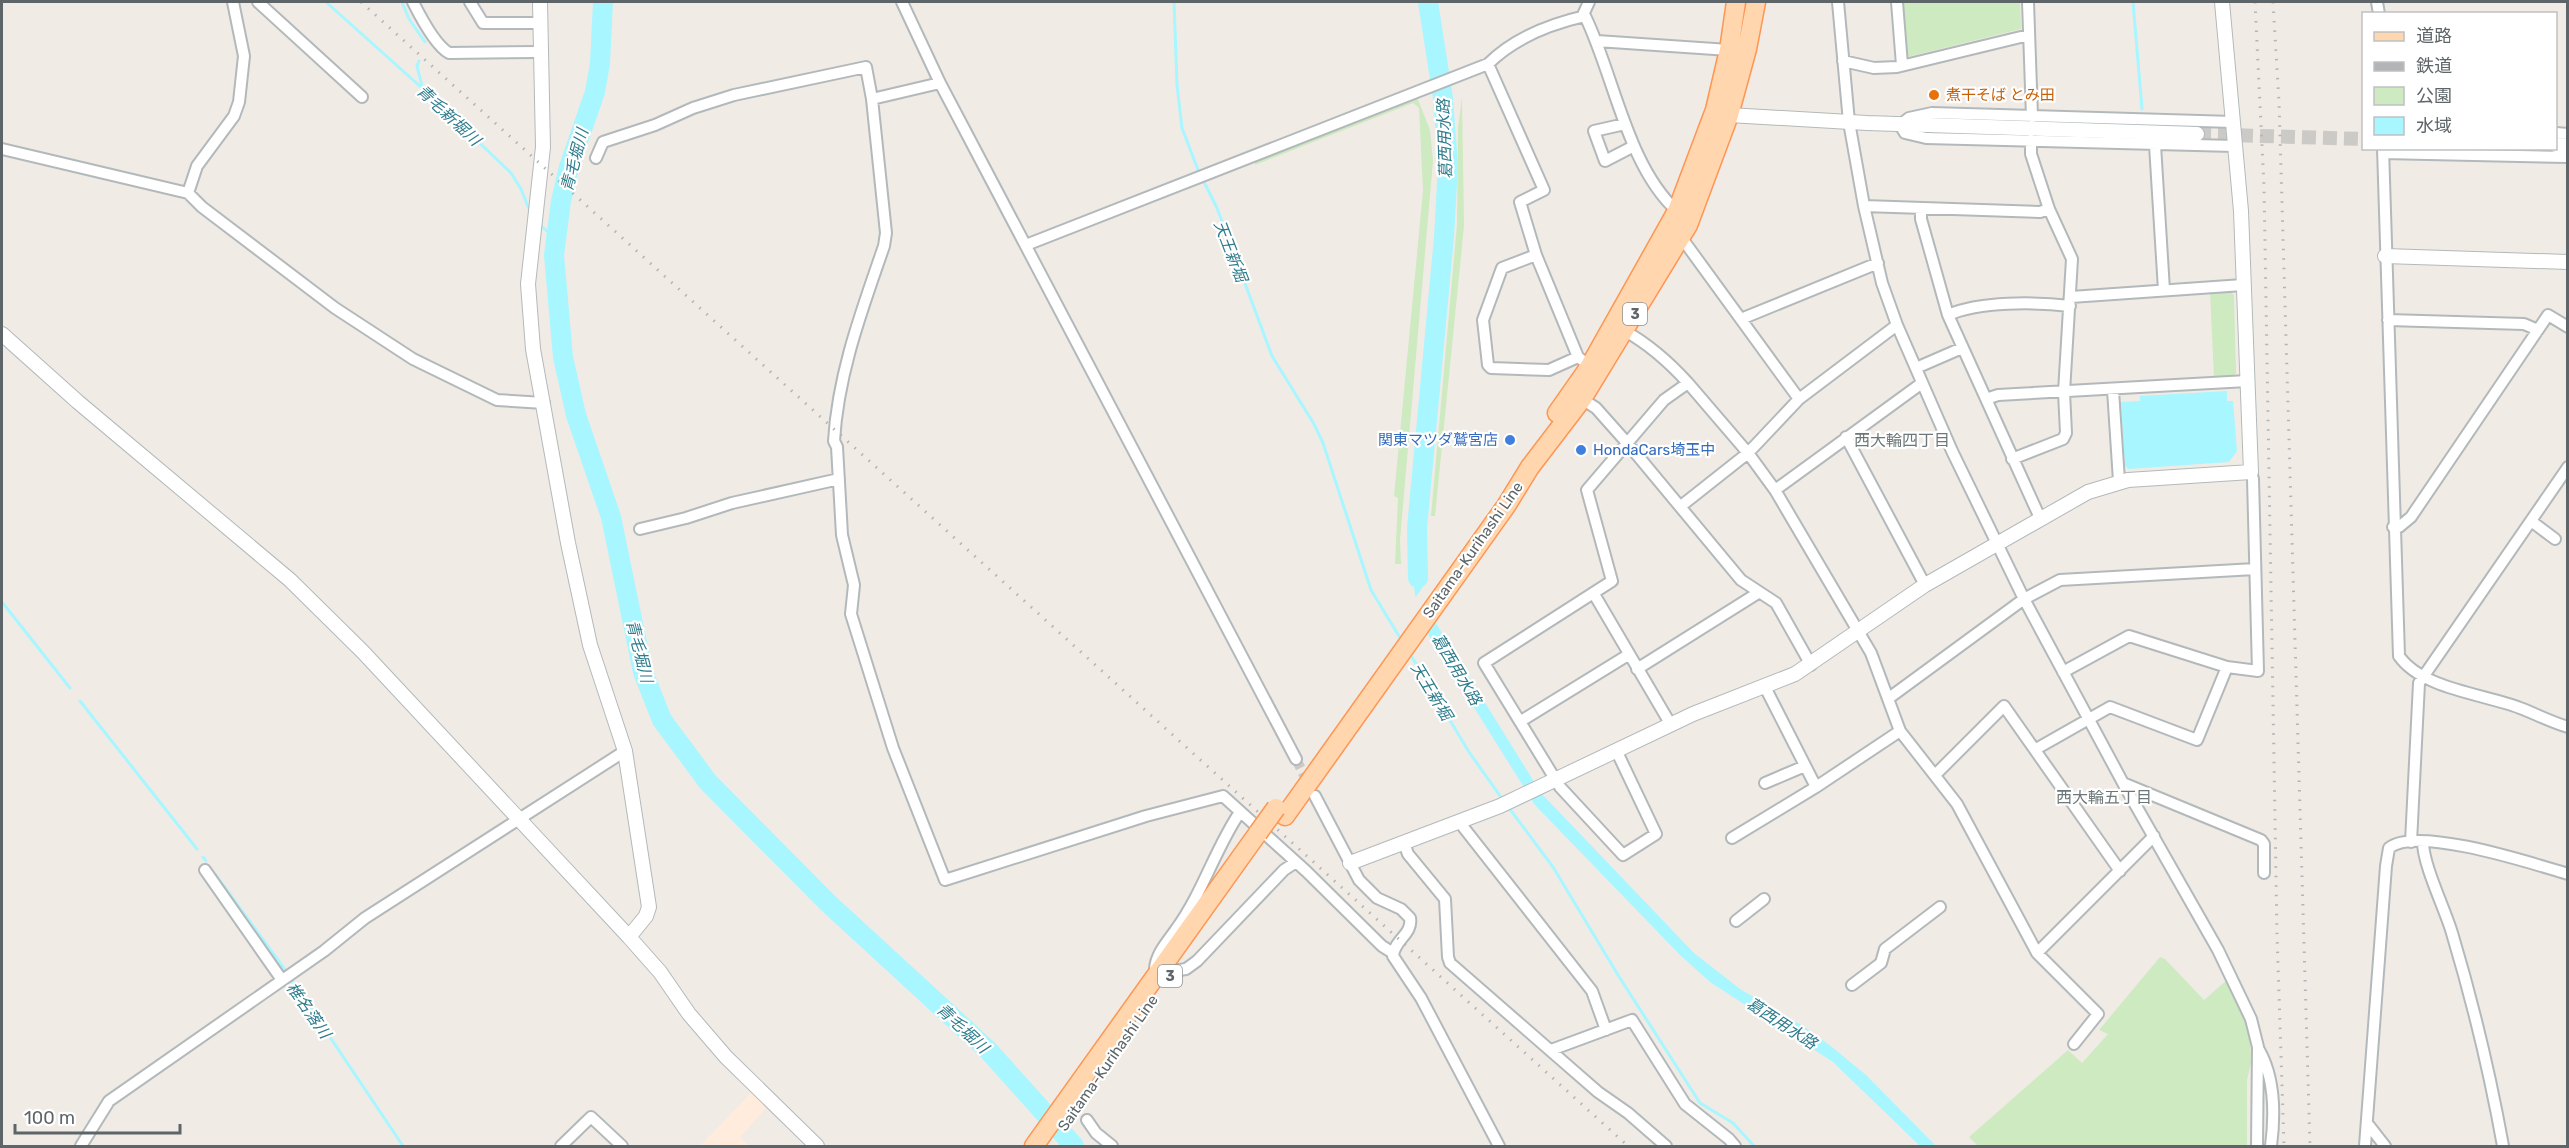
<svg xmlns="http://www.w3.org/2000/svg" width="2569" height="1148" viewBox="0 0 2569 1148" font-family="Rubik,'Noto Sans JP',sans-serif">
	<rect width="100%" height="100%" fill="#f1ebe6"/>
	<path fill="#ffecdd" d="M752 1092 767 1107 740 1137 749 1146H700Z"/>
	<path fill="#ceeac0" d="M1902 2H2020L2021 29 1907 57Z
		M1417 97 1430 130 1433 161 1400 540 1401 564H1395L1398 498 1394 496 1423 191 1419 108 1413 103 1255 165 1254 160Z
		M1462 97 1464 226 1435 516H1431L1457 224 1458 128Z
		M2229 290 2234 295 2236 373 2233 377 2214 378 2210 291Z
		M2160 957 2165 959 2204 1000 2227 980 2250 1033 2251 1063 2247 1080V1146H1978L1969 1137 2068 1050 2082 1063 2108 1034 2099 1030Z"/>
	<path fill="#a8f6ff" d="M2227 391V401H2233L2237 451 2229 462 2129 469 2125 466 2121 402 2140 401V396Z
		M1410 550 1422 552 1425 590 1437 625 1541 793 1694 953 1740 989 1803 1026 1832 1047 1866 1075 1936 1146H1920L1833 1062 1710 982 1680 955 1535 805 1428 634 1415 595Z"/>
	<path fill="#f1ebe6" d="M1427 581 1437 618 1425 635 1413 601Z"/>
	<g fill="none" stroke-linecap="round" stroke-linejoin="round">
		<path stroke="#a8f6ff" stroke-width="3" d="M326 2 422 88 511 173 521 189 531 214
			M402 2 409 19 425 42
			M1174 2 1177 85 1182 128 1198 170
			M2133 2 2142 109
			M419 61 417 66 422 86
			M1204 182 1217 208 1272 356 1314 424 1323 443 1371 590 1402 641
			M539 224 557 240
			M2 602 70 688
			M1410 654 1469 752 1503 800
			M80 701 197 849
			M1509 808 1553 867 1618 975 1700 1103 1733 1123 1754 1146
			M203 857 206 861
			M215 874 283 967 403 1146"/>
		<path stroke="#a8f6ff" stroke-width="20" d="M603 2 600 63 595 92 569 167 561 201 554 255 563 357 576 415 611 517 643 672 662 720 708 782 828 903 988 1050 1074 1146
			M1418 578 1417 528 1444 237 1448 165 1443 98 1428 2"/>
		<path stroke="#cccac6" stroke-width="10" stroke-dasharray="10 5" stroke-linecap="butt" d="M1296 759 1309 785"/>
		<path stroke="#cccac6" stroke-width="14" stroke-dasharray="14 7" stroke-linecap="butt" d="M2197 134 2364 139"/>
		<defs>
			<path id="minor" d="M258 2 362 97
				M413 2C420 16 435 45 449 53L540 52
				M470 2 483 23H540
				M902 2 940 83 1296 759
				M1838 2 1849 122 1864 206 1882 283 1897 325 1952 451 2024 599 2123 783 2218 950 2251 1019 2258 1047 2257 1146
				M1897 2 1902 65
				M2028 2 2032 117
				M2377 2 2379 14
				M1582 17 1589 2
				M1597 41 1729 50
				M1843 61 1874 68 1897 67 2029 35
				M1488 64 1544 190 1520 202 1536 255 1578 357 1590 366
				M872 99 940 83
				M2233 122 1932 113 1909 118 1900 125 1905 133 1926 138 2234 146
				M1625 124 1594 131 1605 161 1634 146
				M2556 133 2568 134
				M2155 145 2164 290
				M2383 148 2399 656C2422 689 2484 694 2520 708 2536 714 2551 722 2568 727
				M2 149 188 193 202 207 335 308 413 359 497 400 544 403
				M2383 153 2568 157
				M596 158 603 142 655 125 693 108 734 95 866 67 872 99 886 233 884 246C862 310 838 373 834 441L837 447 842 535 854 585 851 614 893 748 945 880 1146 816 1223 796 1306 871 1382 946 1393 953
				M188 193 197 166 234 116 239 102 244 56 233 2
				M1864 206 2040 212 2049 209
				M1921 208V219L1948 315 2040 518
				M1681 237 1799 399
				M1026 245 1488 64C1514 38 1550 24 1585 16 1614 75 1627 166 1677 211
				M1536 255 1502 268 1483 320 1488 365 1491 368 1549 370 1578 357
				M2071 297 2243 285
				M1948 315C1980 301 2035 302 2070 306
				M1741 319 1878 263
				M2388 320 2524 324 2538 330
				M1625 331C1650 345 1669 362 1688 383
				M1916 368 1962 348
				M2113 390 2119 481
				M1582 399 1596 408 1628 444 1741 580 1776 603 1811 665
				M1986 399 1998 395 2247 381
				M1846 437 1925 585
				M2012 459 2063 439 2066 433 2064 392 2072 259 2049 209 2031 154V140
				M1775 490 1922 383
				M1681 506 1748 453 1799 399 1897 325
				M2531 521 2555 539
				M2393 527H2399L2411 517 2548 315 2568 327
				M640 529 686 518 732 503 839 479
				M1594 594 1671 725
				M1637 669 1758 593
				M2063 672 2129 636 2227 667 2258 671 2253 479 2251 472
				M1765 687 1816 787 1900 731
				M1889 698 2024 599 2060 580 2255 569
				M1521 721 1628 655
				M2036 749 2110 707 2197 740 2227 667
				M1617 752 1656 834 1623 855 1560 787 1484 663 1612 581 1587 490 1664 400 1688 383 1748 453 1775 490 1871 653 1900 731 1957 804 2037 953 2098 1014 2074 1044
				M1935 775 2004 706 2120 871
				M1765 783 1805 766
				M2123 783 2261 840 2264 844V873
				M1315 796 1359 880 1377 898 1401 909 1410 918C1413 934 1394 940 1393 956L1421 998 1499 1146
				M1461 822 1464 828 1592 991 1606 1030
				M1732 838 1816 787
				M2411 842 2419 683 2568 467
				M2423 842C2423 865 2445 909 2452 933 2473 1003 2490 1074 2503 1146
				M1404 843 1408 854 1445 899 1448 957 1450 963 1598 1092 1628 1113 1666 1146
				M205 870 282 980
				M1736 921 1764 899
				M2037 953 2154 836
				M1155 969C1156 953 1169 940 1177 928 1203 892 1215 849 1240 812
				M1173 971 1186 969 1197 961 1284 870 1296 862
				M1852 985 1881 963 1885 949 1940 907
				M1551 1050 1632 1020 1685 1104 1729 1139 1735 1146
				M2259 1050C2275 1078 2275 1115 2271 1146
				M1087 1120 1096 1133 1112 1146
				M2367 1123 2385 1146
				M81 1146 109 1101 324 951 365 918 625 751
				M561 1146 591 1117 622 1146
				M2365 1146 2386 866 2389 848C2416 825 2534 864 2568 874"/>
			<path id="tertiary" d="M540 2 543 147 528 284 533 349 568 543 590 645 625 751 649 907 646 916 629 937
				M1720 111 1729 115 1867 123 2197 134
				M2556 145 2568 146
				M2385 256 2568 262
				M2 334 78 402 290 580 363 652 629 937 660 972 689 1014 726 1057 817 1146
				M1350 863 1500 806 1693 714 1795 674 1925 585 2088 492 2128 480 2251 472 2241 211 2222 2"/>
			<path id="primary" d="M1557 413 1590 366 1677 211 1715 110 1729 50 1736 2
				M1285 816 1506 506 1530 467 1582 399 1688 225 1729 115 1747 49 1756 2
				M1034 1146 1258 833"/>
		</defs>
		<use href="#minor" stroke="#b3b9bb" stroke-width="14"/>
		<use href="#tertiary" stroke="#b3b9bb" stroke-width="16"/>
		<use href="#primary" stroke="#ff9551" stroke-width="21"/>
		<use href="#minor" stroke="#fff" stroke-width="10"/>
		<use href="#tertiary" stroke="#fff" stroke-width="14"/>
		<use href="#primary" stroke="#ffd6ad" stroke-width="18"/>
		<path stroke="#b3b4b5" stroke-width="3" stroke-dasharray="1.5 8" stroke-linecap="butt" d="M361 2 1628 1146
			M2255 2 2264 186 2277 934 2284 1146
			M2273 2 2279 102 2310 1146"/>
		<defs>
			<path id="primary-bridge" d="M1258 833 1276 808"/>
		</defs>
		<use href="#primary-bridge" stroke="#ff9551" stroke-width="21" stroke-linecap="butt"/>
		<use href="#primary-bridge" stroke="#ffd6ad" stroke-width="18"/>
	</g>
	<circle fill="#e8710a" stroke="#fff" stroke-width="2" cx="1934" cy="95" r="6"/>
	<g fill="#3f7fe0" stroke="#fff" stroke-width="2">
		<circle cx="1510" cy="440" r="6"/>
		<circle cx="1581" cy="450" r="6"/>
	</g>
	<g text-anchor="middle" stroke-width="4.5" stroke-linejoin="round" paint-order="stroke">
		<g fill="#fff" stroke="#8e9395" stroke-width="1.5">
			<rect x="1623" y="303" width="24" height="22" rx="4.5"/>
			<rect x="1158" y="965" width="24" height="22" rx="4.5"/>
		</g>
		<g font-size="14" font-weight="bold" fill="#5d6568">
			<text x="1635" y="319">3</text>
			<text x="1170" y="981">3</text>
		</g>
		<g font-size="15" fill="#c56008" stroke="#fff" text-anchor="start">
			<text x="1946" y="100">煮干そば とみ田</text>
		</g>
		<g font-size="15" fill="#366cbe" stroke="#fff" text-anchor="end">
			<text x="1498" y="445">関東マツダ鷲宮店</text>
			<text x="1593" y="455" text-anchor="start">HondaCars埼玉中</text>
		</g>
		<g font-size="15" fill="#5d6568" stroke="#fff">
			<text transform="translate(1473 550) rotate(-55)" y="5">Saitama-Kurihashi Line</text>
			<text transform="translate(1108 1063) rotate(-55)" y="5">Saitama-Kurihashi Line</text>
		</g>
		<g font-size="16" font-style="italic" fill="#2e7c8c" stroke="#fff">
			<text transform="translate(449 115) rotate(43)" y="6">青毛新堀川</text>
			<text transform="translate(1444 139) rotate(-92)" y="6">葛西用水路</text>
			<text transform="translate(574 160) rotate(-75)" y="6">青毛堀川</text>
			<text transform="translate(1231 251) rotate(69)" y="6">天王新堀</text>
			<text transform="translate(640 651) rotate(76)" y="6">青毛堀川</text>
			<text transform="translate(1457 669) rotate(59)" y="6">葛西用水路</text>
			<text transform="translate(1432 691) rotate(59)" y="6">天王新堀</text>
			<text transform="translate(309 1010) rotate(55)" y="6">椎名落川</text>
			<text transform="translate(1782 1023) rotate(33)" y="6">葛西用水路</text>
			<text transform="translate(963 1028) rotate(43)" y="6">青毛堀川</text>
		</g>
		<g font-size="16" fill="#6e787a" stroke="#fff">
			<text x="1902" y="446">西大輪四丁目</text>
			<text x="2104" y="803">西大輪五丁目</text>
		</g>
	</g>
	<rect width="2569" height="1148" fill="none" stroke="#5d6568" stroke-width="6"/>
	<rect x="2362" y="12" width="195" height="138" fill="#ffffff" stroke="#bec1c3" stroke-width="1.5"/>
	<rect x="2374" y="32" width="30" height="9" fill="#ffd6ad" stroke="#bec1c3" stroke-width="1.5"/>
	<text x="2416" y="42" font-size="18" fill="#5d6568">道路</text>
	<rect x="2374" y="62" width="30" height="9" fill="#b3b4b5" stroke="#bec1c3" stroke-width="1.5"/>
	<text x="2416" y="72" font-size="18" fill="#5d6568">鉄道</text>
	<rect x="2374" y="87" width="30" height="18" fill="#ceeac0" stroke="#bec1c3" stroke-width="1.5"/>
	<text x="2416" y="102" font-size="18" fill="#5d6568">公園</text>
	<rect x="2374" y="117" width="30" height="18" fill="#a8f6ff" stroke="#bec1c3" stroke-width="1.5"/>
	<text x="2416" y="132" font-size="18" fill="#5d6568">水域</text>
	<path d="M15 1124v9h165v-9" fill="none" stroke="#5d6568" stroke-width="3"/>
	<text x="24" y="1124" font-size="18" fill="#5d6568" stroke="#ffffff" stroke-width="4.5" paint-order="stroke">100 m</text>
</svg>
